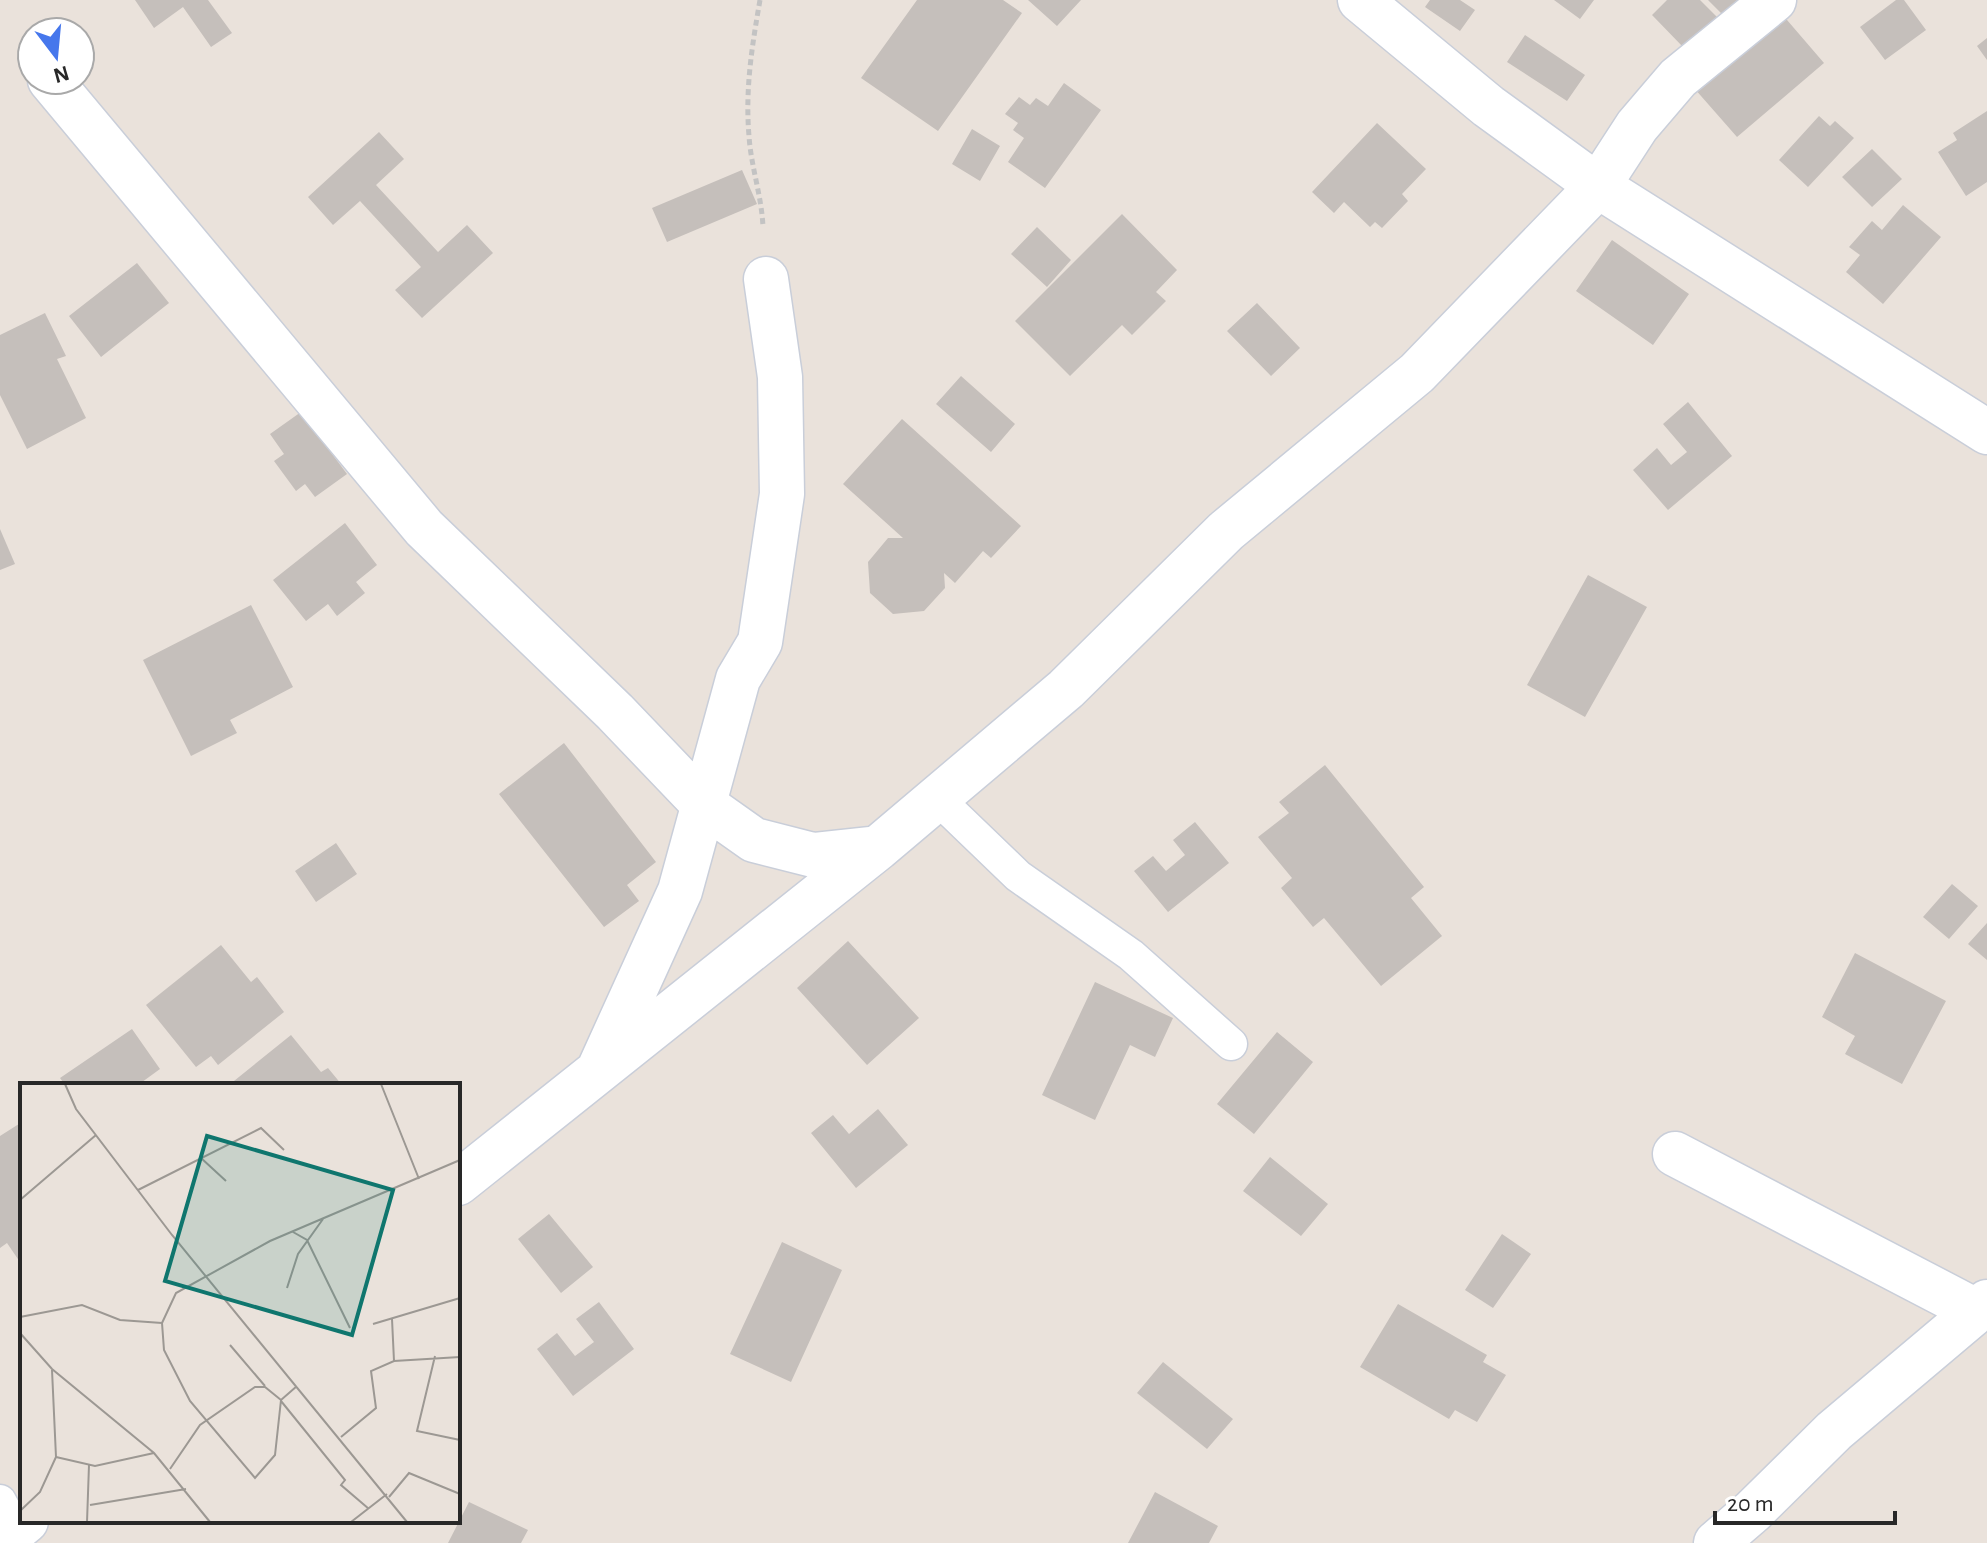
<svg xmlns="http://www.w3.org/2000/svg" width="1987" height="1543" viewBox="0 0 1987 1543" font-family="'Alegreya Sans',sans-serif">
	<rect width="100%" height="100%" fill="#eae2db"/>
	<path fill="#c5bfbb" d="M135 0H208L232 33 211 47 183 7 154 28Z
		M917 0H1003L1022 13 938 131 861 78Z
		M1028 0H1081L1057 26Z
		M1430 0H1460L1475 10 1460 31 1425 7Z
		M1554 0H1594L1580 19Z
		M1667 0H1700L1717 17 1684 48 1652 15Z
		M1708 0H1738L1723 15Z
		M1896 0H1904L1926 30 1885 60 1860 27Z
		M1781 13 1824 63 1737 137 1694 88Z
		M1525 35 1585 75 1567 101 1507 62Z
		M1987 38V60L1977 46Z
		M1064 83 1101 110 1045 188 1008 162 1024 138 1013 130 1018 123 1005 114 1019 97 1030 105 1036 98 1048 106Z
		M1987 111V182L1966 196 1938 152 1957 140 1953 133Z
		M1819 116 1830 126 1835 121 1854 138 1808 187 1779 160Z
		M1377 123 1426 169 1402 194 1408 201 1382 228 1375 222 1370 227 1344 202 1334 213 1312 192Z
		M972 129 1000 146 980 181 952 164Z
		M379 132 404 159 376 185 438 252 467 225 493 253 422 318 395 290 421 267 360 201 333 225 308 197Z
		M1872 149 1902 179 1872 207 1842 177Z
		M742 170 757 204 667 242 652 208Z
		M1903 205 1941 237 1883 304 1846 272 1860 255 1849 247 1872 221 1882 230Z
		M1122 214 1177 270 1156 292 1166 301 1132 335 1122 325 1070 376 1015 321Z
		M1037 227 1071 260 1047 287 1011 254Z
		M1612 240 1689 294 1653 345 1576 291Z
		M137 263 169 303 101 357 69 316Z
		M1257 303 1300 348 1271 376 1227 331Z
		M45 313 66 356 57 359 86 418 27 449 0 395V335Z
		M961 376 1015 424 991 452 936 404Z
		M1688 402 1732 456 1668 510 1633 470 1657 448 1671 465 1687 452 1663 424Z
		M301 412 347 474 315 497 305 484 296 491 274 461 284 454 270 434Z
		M902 419 1021 526 991 558 983 551 955 583 944 573 945 588 924 611 893 614 870 593 868 562 888 538H903L843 484Z
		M345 523 377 565 356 582 365 593 337 616 328 604 306 621 273 580Z
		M0 529 15 564 0 570Z
		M1588 575 1647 607 1585 717 1527 685Z
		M251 605 293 687 230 720 237 733 191 756 143 660Z
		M564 743 656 862 627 885 639 901 604 927 499 794Z
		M1325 765 1424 887 1411 898 1442 936 1381 986 1324 918 1313 927 1281 888 1292 878 1258 837 1289 813 1279 802Z
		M1195 822 1229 863 1168 912 1134 871 1153 856 1166 871 1185 855 1173 840Z
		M336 843 357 874 316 902 295 871Z
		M1952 884 1978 906 1949 939 1923 917Z
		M1987 923V960L1968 944Z
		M848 941 919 1018 867 1065 797 988Z
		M221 945 251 982 257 977 284 1012 218 1065 211 1056 196 1067 146 1005Z
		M1855 953 1946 1001 1902 1084 1845 1054 1855 1036 1822 1017Z
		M1095 982 1173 1018 1155 1057 1130 1045 1095 1120 1042 1095Z
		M132 1029 160 1069 138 1085H65L60 1078Z
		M1277 1032 1313 1062 1254 1134 1217 1104Z
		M291 1035 321 1072 328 1068 342 1085H229Z
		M878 1109 908 1145 856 1188 811 1133 833 1115 849 1134Z
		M22 1122V1265L7 1243 0 1248V1136Z
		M1270 1157 1328 1204 1301 1236 1243 1191Z
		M549 1214 593 1267 561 1293 518 1239Z
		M1502 1234 1531 1254 1493 1308 1465 1290Z
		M782 1242 842 1270 791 1382 730 1354Z
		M599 1302 634 1349 573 1396 537 1349 557 1333 575 1356 594 1342 576 1319Z
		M1398 1304 1487 1355 1483 1362 1506 1375 1477 1422 1455 1410 1449 1419 1360 1367Z
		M1163 1362 1233 1419 1207 1449 1137 1393Z
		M1155 1492 1218 1526 1209 1543H1128Z
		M469 1502 528 1530 521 1543H448Z"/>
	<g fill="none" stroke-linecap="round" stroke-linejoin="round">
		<defs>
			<path id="service" d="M938 799 1018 876 1131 955 1231 1044
				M0 1501 15 1529"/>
			<path id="minor" d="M1360 0 1488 106 1598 186 1987 432
				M50 80 424 528 615 712 703 804 754 840 813 855 878 848
				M600 1067 680 891 738 679 760 642 782 494 780 377 766 279
				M1675 1154 1976 1311
				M458 1183 878 848 1066 689 1226 531 1417 373 1598 186 1637 126 1678 78 1774 0
				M0 1542 26 1521
				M1716 1543 1753 1511 1834 1431 1987 1302"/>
		</defs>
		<use href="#service" stroke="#c9ced9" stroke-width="35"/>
		<use href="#minor" stroke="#c9ced9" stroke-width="47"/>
		<path stroke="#c3c3c3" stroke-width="5" stroke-dasharray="6 4" stroke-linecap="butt" d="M760 0C752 46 745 89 749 136 751 167 762 197 763 228"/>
		<use href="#service" stroke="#fff" stroke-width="32"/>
		<use href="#minor" stroke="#fff" stroke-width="44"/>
	</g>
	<g transform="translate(20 1083)">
		<rect width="440" height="440" fill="#eae2db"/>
		<path fill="none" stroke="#9c9893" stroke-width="2" d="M45 1 56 26 152 152 387 439M361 1 399 96M181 75 206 98M118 107 241 45 264 67M0 117 76 52M273 149 287 157 330 245M267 205 278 171 303 136M0 234 62 222 100 237 142 240M372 236 374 278M353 241 440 215M0 250 32 286 134 370 190 439M210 262 245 303M415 273 397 348 440 357M261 317 255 372 235 395 170 318 144 267 142 240 156 210 250 158 440 77M261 318 325 397 321 402 349 426M321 354 356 325 351 288 374 278 440 274M36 374 75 383 134 370M150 386 180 342 235 304H245L261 317 277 303M369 414 389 390 440 411M70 422 166 406M0 428 20 409 36 374 32 287M67 439 69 382M331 439 367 411"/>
		<path fill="#0f766e" fill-opacity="0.15" stroke="#0f766e" stroke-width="4" d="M187 53 373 107 332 252 145 198Z"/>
		<rect width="440" height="440" fill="none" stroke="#282828" stroke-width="4"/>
	</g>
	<g transform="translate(56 56) rotate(164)"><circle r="38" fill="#ffffff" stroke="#a9a9a9" stroke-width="2"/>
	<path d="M0-6L14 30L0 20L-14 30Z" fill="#4677ec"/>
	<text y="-12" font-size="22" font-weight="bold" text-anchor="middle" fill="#282828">N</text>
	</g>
	<path d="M1715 1511v12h180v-12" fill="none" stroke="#282828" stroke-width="4"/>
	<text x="1727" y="1511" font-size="24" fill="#282828" stroke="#ffffff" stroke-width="6" paint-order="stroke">20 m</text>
</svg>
